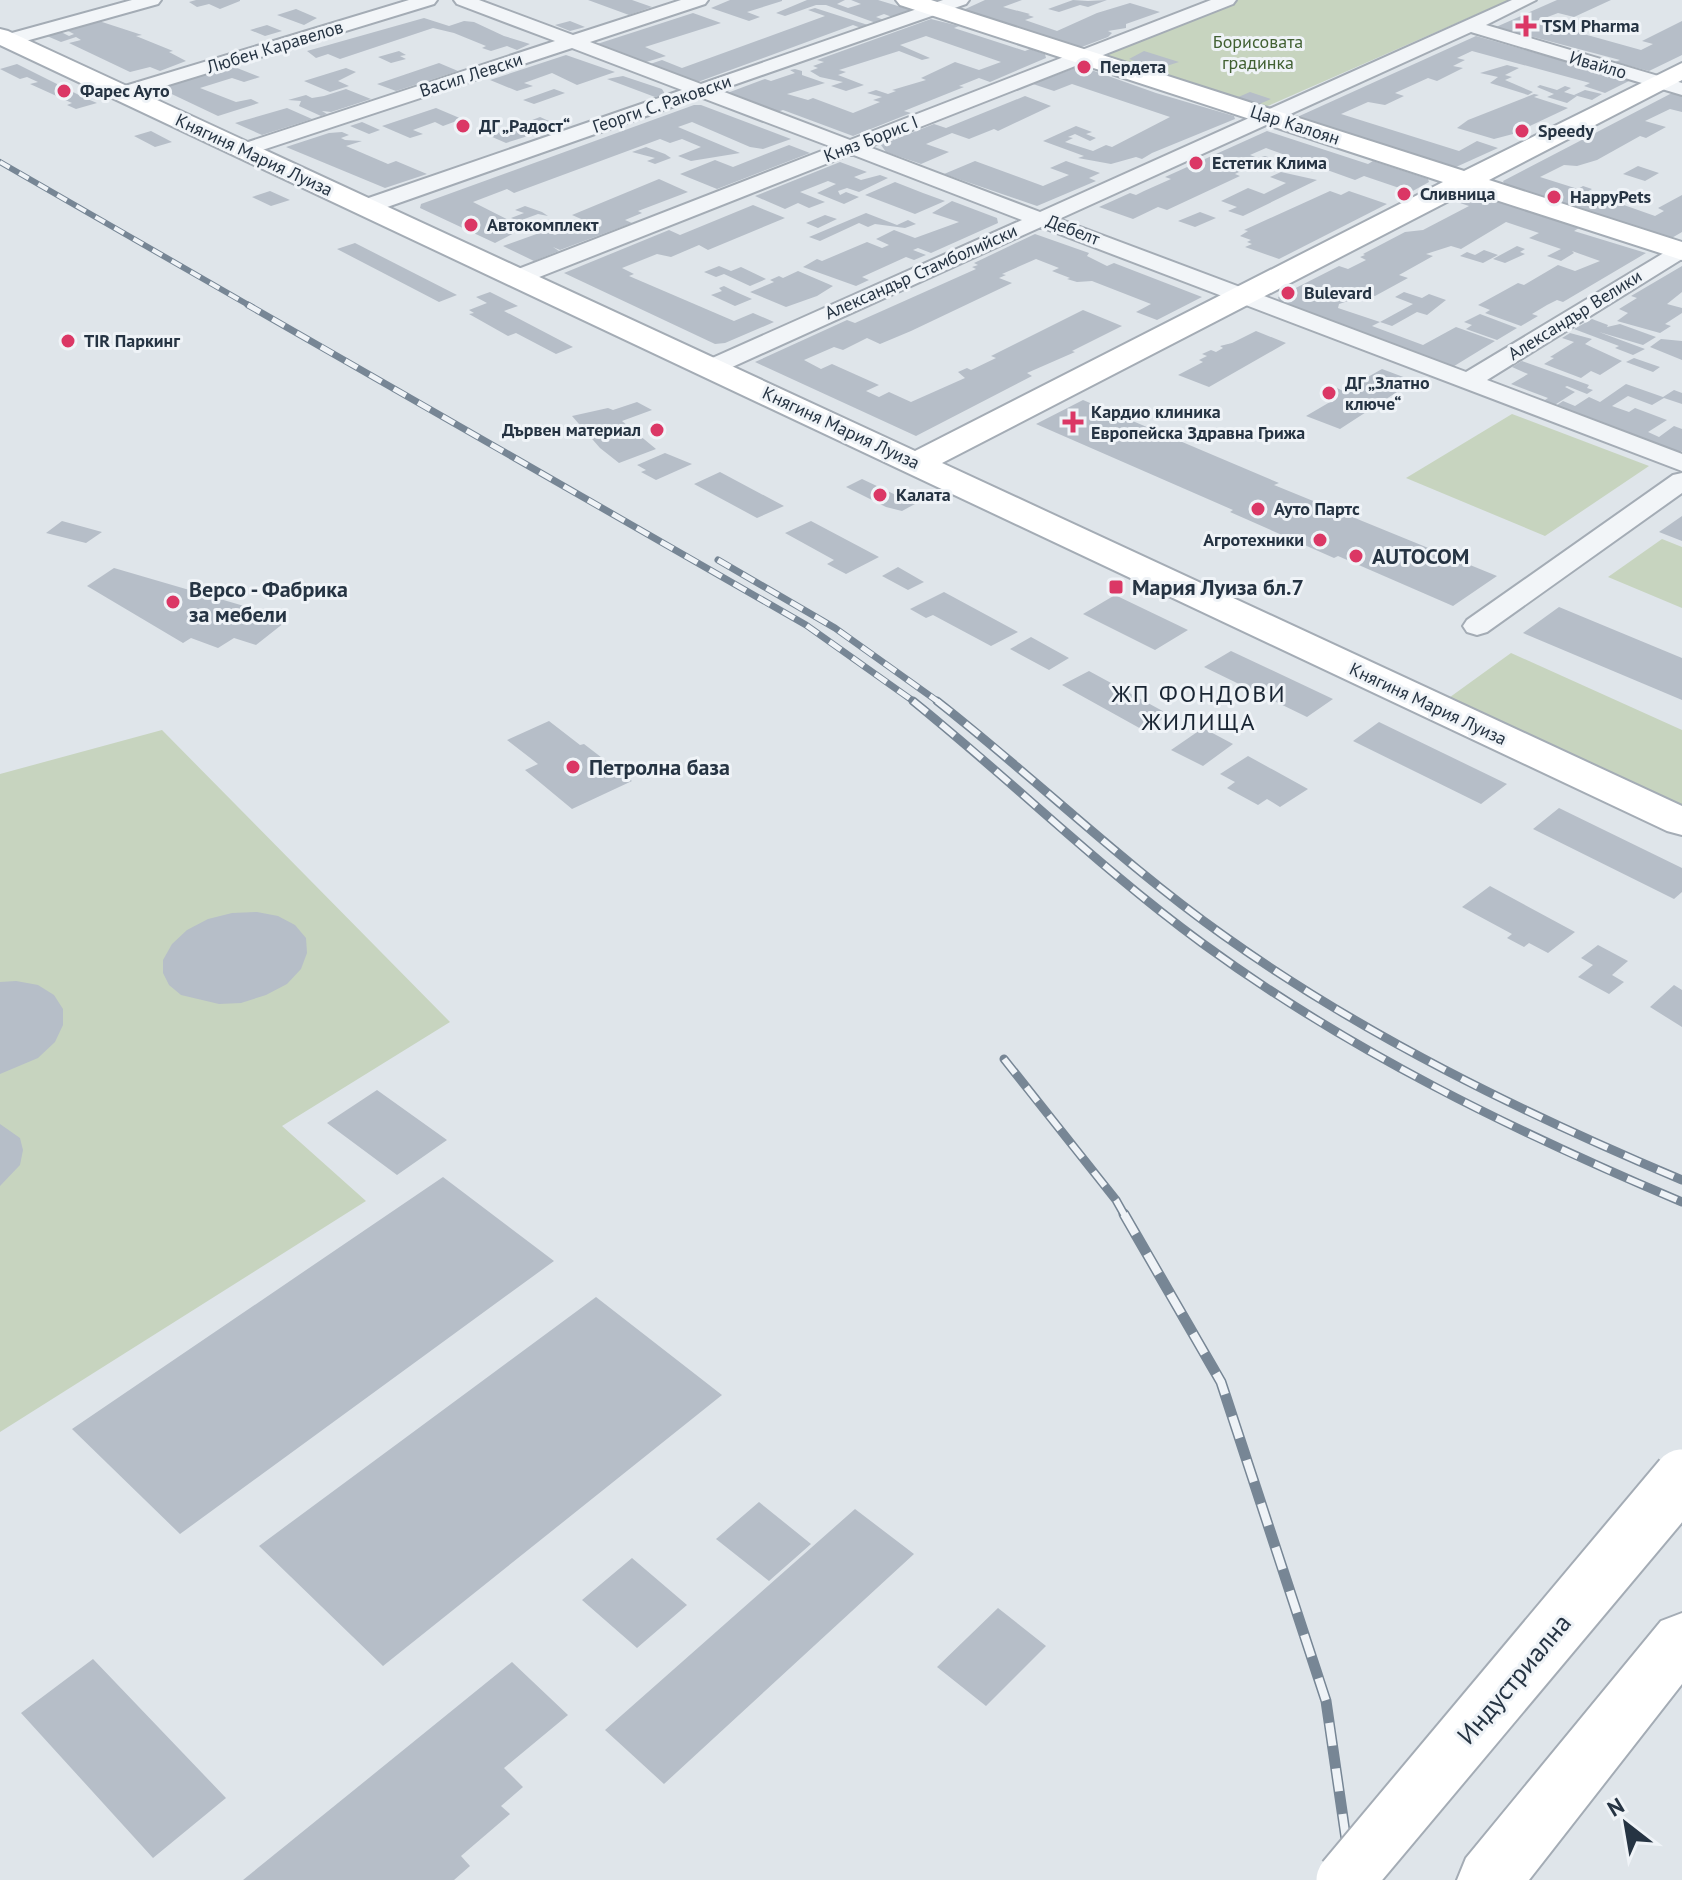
<svg xmlns="http://www.w3.org/2000/svg" width="1682" height="1880" viewBox="0 0 1682 1880" font-family="'PT Sans',sans-serif">
	<rect width="100%" height="100%" fill="#dfe5ea"/>
	<path fill="#c7d4bf" d="M1235 0H1509L1261 109 1094 55Z
		M1512 414 1649 466 1545 536 1406 478Z
		M1662 539 1682 547V608L1608 577Z
		M1511 653 1682 730V809L1446 700Z
		M162 730 450 1022 282 1126 366 1201 0 1432V774Z"/>
	<path fill="#b6bec8" d="M196 0H240V1L220 9 209 4 197 7 189 2Z
		M588 0H632L652 7 629 15Z
		M730 0H782V1L747 12 760 17 749 21 711 8Z
		M807 0H845L837 4 848 8 861 4 851 0H878L911 10 892 17 884 14 876 17 884 20 876 23 826 5H816L785 16 776 13Z
		M985 0H1022L1003 7 1030 14 1028 15 1034 17 1025 20 1057 31 1097 13 1130 3 1160 12 1126 24V28L1108 31 1112 33 1108 37 1079 48 961 11Z
		M1073 0 1088 1 1107 0 1088 7 1080 5 1059 12 1048 9Z
		M1557 0H1611L1574 17 1558 13 1537 21 1641 50 1653 44 1642 41 1682 21V55L1649 71 1615 62 1620 60 1496 27Z
		M815 8 868 25 861 28 853 25 695 83 647 65 662 60 682 68 825 16 808 10Z
		M296 9 317 18 304 25 277 15Z
		M693 13 721 23 645 47 666 56 643 63 594 45Z
		M424 18 449 26 464 21 474 22 504 36 530 44 517 50 507 46 491 51 482 48 486 46 454 33 433 28 340 59 328 54 316 58 307 51Z
		M931 19 959 26 954 28 1025 51 1030 49 1045 54 1046 58 990 82 979 78 959 86 964 87 904 111 911 113 853 136 783 110 774 113 729 96 730 92 765 79 771 81 795 73 790 70 795 69 802 71V75L825 83 787 94 808 100 813 98 853 113 880 102 873 100 882 97 867 93 876 90 888 94 896 91 892 90 926 80 921 78 955 62 979 70 1001 62 926 36 900 45 930 58 922 60 899 51 839 70 846 72 838 75 864 85 846 91 831 86 843 82 820 77 810 71 818 68 813 66 824 62 817 60Z
		M99 21 142 35 136 36 173 51 169 52 186 61 160 71 150 67 130 72 69 43 81 40 76 37 61 42 47 36 61 32 69 36 74 34 66 30Z
		M570 21 585 27 570 31 555 25Z
		M267 25 282 31 265 36 250 30Z
		M1476 36 1631 80 1605 93 1584 86 1590 83 1472 51 1457 58 1465 60 1453 66 1463 68 1437 81 1428 78 1395 93 1404 96 1385 105 1368 102 1341 114 1459 151 1477 141 1498 148 1456 167H1448L1295 118Z
		M399 51 406 55 400 56 406 59 391 63 378 57Z
		M1144 51 1179 62 1157 69 1129 59Z
		M566 55 615 72 577 85 552 73 524 83 533 86 517 91 490 80Z
		M439 63 458 71 396 91 377 84Z
		M17 64 85 98 97 103 76 109 67 105 72 103 30 84 38 82 27 77 20 79 0 69Z
		M1507 65 1519 68 1505 75 1512 77 1505 80 1533 92 1528 95 1490 83 1498 77 1480 73Z
		M232 66 260 77 244 82 232 78 200 88 236 102 251 99 259 103 218 116 159 88Z
		M1080 66 1156 93 1234 116 1235 119 1152 153 1142 159 1136 157 1111 164 1078 158 1084 156 1043 141 1076 126 1092 132 1086 134 1096 138 1090 141 1075 134 1068 137 1073 138 1065 142 1093 151 1106 145 1112 147 1170 117 1072 84 1054 91 1033 84Z
		M346 68 356 72 338 81 349 86 330 92 304 81Z
		M623 76 662 89 665 94 655 97 607 79Z
		M1540 85 1557 90 1565 86 1571 88 1564 92 1577 96 1567 103 1547 97 1554 94 1537 87Z
		M346 89 371 99 331 112 322 111 327 114 321 116 299 106 301 101 288 100 306 95 312 98 324 96Z
		M554 89 565 93 534 104 523 100Z
		M1585 90 1602 94 1592 100 1574 95Z
		M1250 92 1271 99 1257 105 1236 98Z
		M1672 93 1682 95V112L1670 109 1645 121 1666 127 1646 138 1640 136 1597 160 1577 166 1564 165 1540 177 1578 189 1583 186 1592 189 1587 192 1655 216 1664 211 1658 208 1682 195V232L1670 239 1505 186 1503 181Z
		M1534 94 1539 95 1534 97 1568 108 1513 134 1494 139 1457 128 1468 120Z
		M1025 96 1051 106 998 131 994 129 969 139 952 133 926 144 949 152 921 164 886 152 881 145 934 124 946 128Z
		M694 105H701L791 139 763 149 750 147 692 122 678 127 740 153 691 161 678 156 701 147 682 139 670 143 660 139 514 193 507 189 473 202 524 228 495 243 420 208 421 204Z
		M287 108 312 119 262 135 235 123Z
		M436 108 462 119 443 126 435 122 413 130 423 134 410 138 382 126Z
		M540 117 560 126 506 143 490 136Z
		M362 122 380 130 369 134 350 126Z
		M151 131 172 142 155 147 134 136Z
		M1267 131 1368 164 1373 161 1428 179 1429 182 1411 192 1364 176 1355 180 1266 148 1250 155 1258 158 1265 156 1278 160 1245 169 1235 174 1240 176 1167 210 1158 207 1133 219 1099 207 1130 193 1136 195 1144 191 1171 179 1165 177Z
		M342 132 349 135 341 138 345 140 362 141 346 146 388 164 396 161 427 174 385 188 286 147 329 133Z
		M789 145 810 153 717 189 680 174 715 160 733 167Z
		M646 147 665 154 671 158 655 164 647 161 655 158 632 152Z
		M975 161 1043 186 1069 175 1050 168 1066 161 1100 173 1089 178 1096 181 1037 206 944 174Z
		M840 162 867 172 854 177 861 180 880 175 888 178 859 192 847 188 838 191 840 195 846 192 859 197 844 204 817 193 836 184 828 181 800 192 825 202 809 208 798 203 785 209 755 196Z
		M1638 166 1659 173 1645 181 1623 174Z
		M1281 172 1317 180 1243 216 1228 211 1237 207 1221 201 1248 188 1264 194 1286 183 1270 177Z
		M659 179 688 192 638 211 642 213 625 220 632 223 560 250 553 247 559 251 534 261 503 246 545 231 555 235 588 222 572 215Z
		M895 182 923 193 945 201 915 214 865 195Z
		M270 191 290 200 271 206 252 197Z
		M1330 191 1341 195 1349 191 1387 204 1279 259 1245 247 1252 244 1247 242 1251 240 1240 236 1248 231 1244 230Z
		M1473 196 1482 197 1579 228 1574 231 1646 253 1563 302 1557 300 1547 305 1532 314 1538 316 1521 326 1485 313 1490 310 1478 305 1518 283 1524 285 1558 265 1575 271 1600 261 1572 251 1574 253 1561 261 1547 256 1561 249 1529 238 1539 233 1506 222 1461 249 1451 246 1426 254 1433 256 1399 275 1408 278 1375 296 1369 294 1339 304 1338 308 1380 322 1372 326 1423 345 1456 327 1495 341 1451 368 1280 304 1278 297 1339 266 1348 269 1366 260 1360 257 1365 255 1363 254 1405 232 1423 230 1469 206 1460 203Z
		M952 201 997 218 998 223 931 253 918 248 913 250 926 255 914 260 906 257 862 277 869 280 856 286 803 267 817 259 822 261 867 242 882 248 889 245 876 239 894 230 915 238 959 222 932 213Z
		M753 205 785 218 708 250 699 245 671 257 657 254 622 268 634 274 629 276 734 321 753 313 774 322 725 343 715 344 564 273 669 230 680 235Z
		M525 206 542 212 548 216 538 214 519 221 511 218 524 213 515 210Z
		M1200 212 1216 218 1195 227 1178 221Z
		M866 213 897 225 908 220 916 224 905 228 875 224 868 227 859 223 820 241 809 237Z
		M825 215 837 219 818 228 806 223Z
		M1035 234 1089 253 1087 256 1107 266 1114 263 1202 297 1157 320 1136 312 1151 304 1092 281 1077 282 1067 279 1070 278 1052 271 1059 268 1036 259 1002 274 1006 275 999 278 1012 283 911 331 880 344 867 338 843 350 834 347 804 360 821 369 832 364 879 385 866 391 879 397 889 392 911 402 965 378 958 372 967 368 971 370 996 358 991 356 1083 310 1122 326 1072 351 1075 352 1027 373 1032 376 916 436 755 362 847 320 855 323 976 269 972 267 978 265 974 263Z
		M355 243 457 295 439 302 337 249Z
		M1517 246 1525 249 1520 252 1525 254 1505 263 1493 259Z
		M1484 250 1498 255 1483 263 1460 256 1467 252 1475 255Z
		M719 266 731 271 741 267 766 279 750 286 724 274 716 277 704 272Z
		M1682 266V292L1667 304 1682 308V313L1665 324 1671 326 1660 333 1617 321 1628 313 1619 309 1637 298 1631 296Z
		M798 271 833 286 817 296 786 307 750 292 774 282 770 280 779 276 783 278Z
		M724 286 736 292 752 299 735 306 711 295 722 291 719 288Z
		M490 292 518 306 504 311 573 347 556 354 516 333 508 336 469 314 474 313 469 310 487 303 476 297Z
		M1404 292 1422 298 1429 294 1446 300 1427 315 1417 312 1392 326 1380 322 1413 304 1395 297Z
		M1480 314 1517 328 1497 340 1466 329 1472 325 1464 322Z
		M1592 319 1608 325 1607 327 1620 324 1656 337 1643 345 1599 332 1645 349 1633 355 1615 348 1619 346 1574 329Z
		M1256 331 1286 343 1209 387 1178 375 1203 362 1199 360 1207 356 1202 354 1211 350 1216 352 1223 348 1220 346 1232 343Z
		M1570 333 1592 339 1585 344 1622 361 1600 375 1591 371 1581 378 1544 364 1554 358 1550 357 1574 342 1562 338Z
		M1661 339 1682 341V360L1650 347Z
		M1634 358 1660 367 1653 372 1626 362Z
		M1522 361 1589 385 1587 388 1593 390 1587 394 1567 386 1565 387 1575 392 1553 406 1542 402 1548 398 1511 384 1528 374 1512 367Z
		M1382 369 1414 381 1340 429 1306 416 1330 402 1326 400 1334 395 1328 393 1337 388 1343 391 1351 387 1346 385 1355 380 1359 382Z
		M1626 384 1663 397 1674 390 1682 393V404L1664 398 1652 405 1628 396 1612 406 1629 412 1635 408 1667 420 1648 432 1659 437 1674 426 1682 429V451L1678 453 1554 407 1563 401 1575 406 1589 397 1600 402Z
		M1083 400 1279 483 1274 485 1497 576 1453 606 1338 556 1334 558 1230 512 1233 510 1036 424Z
		M637 402 652 410 622 421 656 449 619 463 600 448 572 416 608 408 613 410Z
		M665 453 692 464 656 480 641 472 646 470 637 465Z
		M720 472 784 506 757 518 694 484Z
		M862 479 915 504 902 511 886 507 846 487Z
		M1682 516V541L1659 532Z
		M62 521 102 532 86 543 46 533Z
		M811 521 879 557 846 574 827 564 834 560 785 533Z
		M898 567 924 582 908 590 882 576Z
		M114 568 289 619 256 645 234 638 218 648 191 638 183 643 87 586Z
		M944 592 1018 632 991 646 933 615 926 618 910 609Z
		M1115 595 1188 630 1155 650 1083 614Z
		M1559 607 1682 658V700L1523 633Z
		M1031 637 1069 658 1049 670 1010 649Z
		M1231 651 1333 699 1307 717 1204 667Z
		M1089 671 1170 715 1143 730 1062 685Z
		M549 721 580 745 584 744 632 781 572 809 525 770 538 764 507 740Z
		M1379 722 1507 784 1481 804 1353 741Z
		M1203 728 1233 744 1203 766 1171 750Z
		M1248 756 1308 789 1280 807 1267 799 1258 805 1227 788 1235 782 1220 774Z
		M1559 808 1682 868V892L1674 899 1533 829Z
		M1490 886 1575 932 1548 953 1529 943 1524 947 1507 938 1512 934 1462 907Z
		M257 912 278 916 295 925 306 938 307 953 301 969 287 984 266 995 241 1003 219 1004 181 995 169 985 163 973V960L172 944 187 930 208 919 232 913Z
		M1598 945 1628 961 1612 975 1624 982 1609 994 1578 977 1593 965 1581 958Z
		M16 981 38 985 54 995 63 1009V1025L55 1042 38 1058 0 1074V982Z
		M1674 985 1682 990V1027L1650 1007Z
		M377 1090 447 1140 397 1175 327 1123Z
		M0 1124 20 1138 23 1150 20 1165 0 1186Z
		M443 1177 554 1261 180 1534 72 1429Z
		M596 1297 722 1395 383 1666 259 1546Z
		M759 1502 811 1544 769 1581 716 1539Z
		M855 1509 914 1554 664 1784 605 1730Z
		M632 1558 687 1605 637 1648 582 1600Z
		M998 1608 1046 1646 986 1706 937 1667Z
		M93 1659 226 1798 153 1858 21 1713Z
		M512 1662 568 1715 504 1768 523 1787 501 1806 510 1814 461 1856 470 1866 454 1880H243Z"/>
	<g fill="none" stroke-linecap="round" stroke-linejoin="round">
		<defs>
			<path id="street" d="M132 0H161L158 4 15 44 8 46 0 42 1 36Z
				M409 0H437L434 4 129 97H115L112 93 115 89Z
				M454 0H479L573 35 681 0H708L705 4 590 42 701 84 943 0H969L966 4 719 90 850 140 1211 0H1236L1233 4 869 147 1040 212 1512 0H1536L1486 25 1682 83V95L1471 32 1059 219 1466 372 1682 242V259L1487 380 1682 454V471L1041 227 719 373H701L698 368 701 363 1022 220 851 154 524 283H508L505 278 508 273 832 147 700 97 373 212H357L354 207 357 202 682 90 572 48 250 154H236L233 150 236 146 555 41 457 4Z
				M1682 473V493L1487 632 1477 635 1467 632 1463 626 1467 620 1673 475Z"/>
			<path id="secondary" d="M896 0H931L1464 171 1682 63V80L1489 180 1682 242V260L1468 191 942 463 1682 806V835L1667 831 0 45V29L8 31 915 451 1443 182 900 5Z
				M1682 1613V1684L1529 1880H1457L1466 1858 1661 1621Z"/>
		</defs>
		<use href="#street" stroke="#a4acb5" stroke-width="4"/>
		<use href="#secondary" stroke="#a4acb5" stroke-width="4"/>
		<use href="#street" fill="#f2f5f8" fill-rule="evenodd"/>
		<use href="#secondary" fill="#fff" fill-rule="evenodd"/>
		<defs>
			<path id="rail-far3" d="M0 162 252 307"/>
			<path id="rail-far2" d="M248 305 806 625 916 703
				M718 560 835 628 940 703"/>
			<path id="rail-far1" d="M913 701C1011 780 1101 869 1202 943 1349 1051 1514 1131 1682 1202
				M937 701C1034 777 1123 864 1223 935 1366 1037 1521 1112 1682 1180
				M1004 1059 1116 1200 1125 1216"/>
			<path id="rail" d="M1124 1214 1221 1382 1326 1701 1352 1880"/>
		</defs>
		<use href="#rail-far3" stroke="#778695" stroke-width="6"/>
		<use href="#rail-far2" stroke="#778695" stroke-width="7"/>
		<use href="#rail-far1" stroke="#778695" stroke-width="9"/>
		<use href="#rail" stroke="#778695" stroke-width="11"/>
		<use href="#rail-far3" stroke="#eff3f7" stroke-width="4" stroke-dasharray="11" stroke-linecap="butt"/>
		<use href="#rail-far2" stroke="#eff3f7" stroke-width="5" stroke-dasharray="14" stroke-linecap="butt"/>
		<use href="#rail-far1" stroke="#eff3f7" stroke-width="6" stroke-dasharray="18" stroke-linecap="butt"/>
		<use href="#rail" stroke="#eff3f7" stroke-width="8" stroke-dasharray="23" stroke-linecap="butt"/>
		<defs>
			<path id="secondary-bridge" d="M1345 1880 1682 1478"/>
		</defs>
		<use href="#secondary-bridge" stroke="#a4acb5" stroke-width="61" stroke-linecap="butt"/>
		<use href="#secondary-bridge" stroke="#fff" stroke-width="57"/>
	</g>
	<g fill="#db3765" stroke="#eff3f7" stroke-width="3">
		<path d="M1522 14h8v8h8v8h-8v8h-8v-8h-8v-8h8z"/>
		<circle cx="1084" cy="67" r="8"/>
		<circle cx="64" cy="91" r="8"/>
		<circle cx="463" cy="126" r="8"/>
		<circle cx="1522" cy="131" r="8"/>
		<circle cx="1196" cy="163" r="8"/>
		<circle cx="1404" cy="194" r="8"/>
		<circle cx="1554" cy="197" r="8"/>
		<circle cx="471" cy="225" r="8"/>
		<circle cx="1288" cy="293" r="8"/>
		<circle cx="68" cy="341" r="8"/>
		<circle cx="1329" cy="393" r="8"/>
		<path d="M1069 410h8v8h8v8h-8v8h-8v-8h-8v-8h8z"/>
		<circle cx="657" cy="430" r="8"/>
		<circle cx="880" cy="495" r="8"/>
		<circle cx="1258" cy="509" r="8"/>
		<circle cx="1320" cy="540" r="8"/>
		<circle cx="1356" cy="556" r="8"/>
		<rect x="1108" y="579" width="16" height="16" rx="4"/>
		<circle cx="173" cy="602" r="8"/>
		<circle cx="573" cy="767" r="8"/>
	</g>
	<g text-anchor="middle" stroke-width="6" stroke-linejoin="round" paint-order="stroke">
		<g font-size="18" font-weight="bold" fill="#263443" stroke="#eff3f7" text-anchor="start">
			<text x="1542" y="32">TSM Pharma</text>
			<text x="1100" y="73">Пердета</text>
			<text x="80" y="97">Фарес Ауто</text>
			<text x="479" y="132">ДГ „Радост“</text>
			<text x="1538" y="137">Speedy</text>
			<text x="1212" y="169">Естетик Клима</text>
			<text x="1420" y="200">Сливница</text>
			<text x="1570" y="203">HappyPets</text>
			<text x="487" y="231">Автокомплект</text>
			<text x="1304" y="299">Bulevard</text>
			<text x="84" y="347">TIR Паркинг</text>
			<text x="1345" y="389">ДГ „Златно<tspan x="1345" dy="21">ключе“</tspan></text>
			<text x="1091" y="418">Кардио клиника<tspan x="1091" dy="21">Европейска Здравна Грижа</tspan></text>
			<text x="641" y="436" text-anchor="end">Дървен материал</text>
			<text x="896" y="501">Калата</text>
			<text x="1274" y="515">Ауто Партс</text>
			<text x="1304" y="546" text-anchor="end">Агротехники</text>
		</g>
		<g font-size="18" fill="#416032" stroke="#eff3f7">
			<text x="1258" y="48">Борисовата<tspan x="1258" dy="21">градинка</tspan></text>
		</g>
		<g font-size="18" fill="#263443" stroke="#eff3f7">
			<text transform="translate(275 47) rotate(-17)" y="6">Любен Каравелов</text>
			<text transform="translate(1598 65) rotate(16)" y="6">Ивайло</text>
			<text transform="translate(471 75) rotate(-18)" y="6">Васил Левски</text>
			<text transform="translate(662 104) rotate(-19)" y="6">Георги С. Раковски</text>
			<text transform="translate(1295 125) rotate(18)" y="6">Цар Калоян</text>
			<text transform="translate(871 139) rotate(-21)" y="6">Княз Борис I</text>
			<text transform="translate(254 155) rotate(25)" y="6">Княгиня Мария Луиза</text>
			<text transform="translate(1073 230) rotate(21)" y="6">Дебелт</text>
			<text transform="translate(921 272) rotate(-24)" y="6">Александър Стамболийски</text>
			<text transform="translate(1575 315) rotate(-32)" y="6">Александър Велики</text>
			<text transform="translate(841 428) rotate(25)" y="6">Княгиня Мария Луиза</text>
			<text transform="translate(1428 704) rotate(25)" y="6">Княгиня Мария Луиза</text>
		</g>
		<g font-size="22" font-weight="bold" fill="#263443" stroke="#eff3f7" text-anchor="start">
			<text x="1372" y="564">AUTOCOM</text>
			<text x="1132" y="595">Мария Луиза бл.7</text>
			<text x="189" y="597">Версо - Фабрика<tspan x="189" dy="25">за мебели</tspan></text>
			<text x="589" y="775">Петролна база</text>
		</g>
		<g font-size="24" letter-spacing="2" fill="#192533" stroke="#eff3f7">
			<text x="1199" y="702">ЖП ФОНДОВИ<tspan x="1199" dy="28">ЖИЛИЩА</tspan></text>
		</g>
		<g font-size="26" fill="#263443" stroke="#eff3f7">
			<text transform="translate(1514 1679) rotate(-50)" y="9">Индустриална</text>
		</g>
	</g>
	<g transform="translate(1626 1824) rotate(329)" stroke="#eff3f7" stroke-width="6" paint-order="stroke">
	<path d="M0-6L14 30L0 20L-14 30Z" fill="#263443"/>
	<text y="-12" font-size="22" font-weight="bold" text-anchor="middle" fill="#263443">N</text>
	</g>
</svg>
